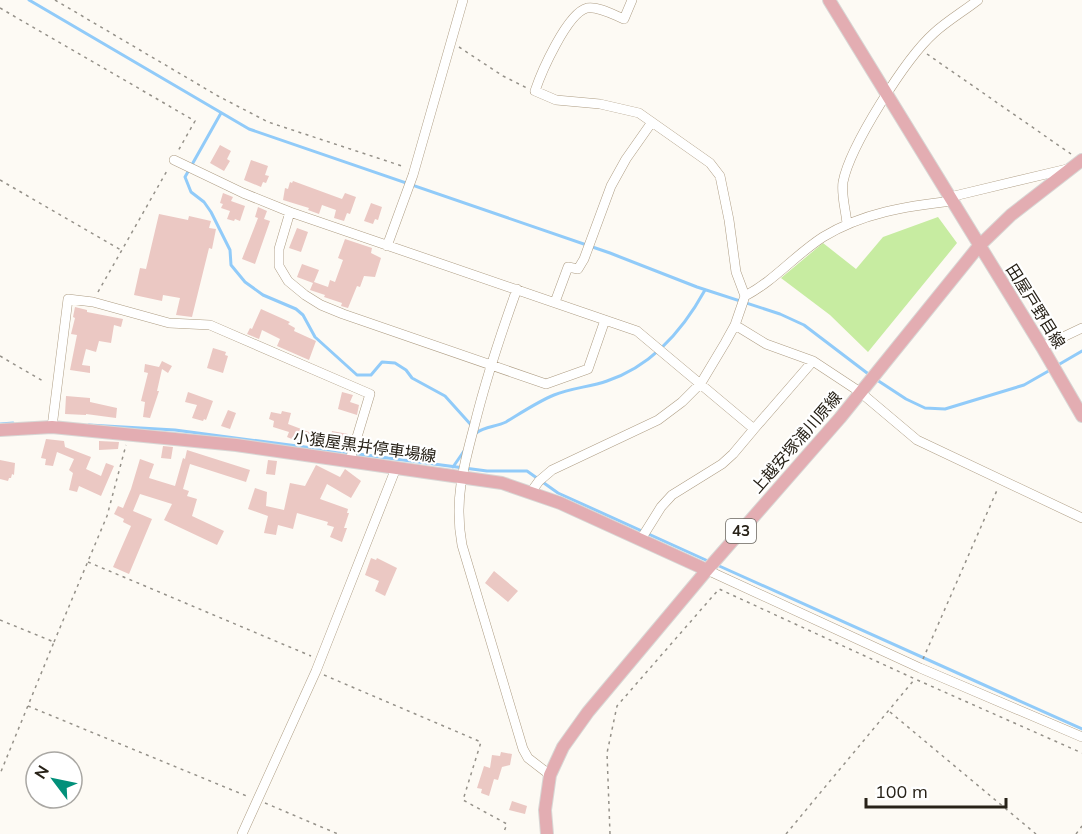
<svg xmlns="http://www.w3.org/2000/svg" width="1082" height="834" viewBox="0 0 1082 834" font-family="Mulish,'Noto Sans JP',sans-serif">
	<rect width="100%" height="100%" fill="#fdfaf4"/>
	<path fill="#c7eca1" d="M938 217 957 243 868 352 830 315 781 278 823 243 856 269 883 237Z"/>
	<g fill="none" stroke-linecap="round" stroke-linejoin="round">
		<path stroke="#91cbf9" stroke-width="3" d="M29 0 249 129 610 253 697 287 780 314 804 325 871 376
			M221 113 185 177 191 192 204 202 211 212 230 250 231 265 245 282 263 295 296 309 303 315 315 337 357 375H371L382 362 395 363 406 370 412 378 445 396 472 426
			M1058 365 1082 351
			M877 380 906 399 925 408 945 409 1024 385 1052 369
			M0 424 13 423
			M89 425 175 430 487 471H527L558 493 708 561
			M476 433C485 426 496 427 506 422 521 413 537 402 554 395 571 388 590 387 607 381 652 366 683 330 705 290
			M453 467 464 451
			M717 565 1082 729"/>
	</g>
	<path fill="#ebc8c3" d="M220 145 231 151 227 159 230 161 224 171 210 163Z
		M251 160 268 166 265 175 269 176 266 183 263 182 261 187 244 180Z
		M293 181 342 199 345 193 356 197 350 214 347 213 344 221 334 218 336 210 322 205 319 214 308 210 309 208 283 200 285 188 288 189 290 182 292 183Z
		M223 193 233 197 231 201 245 206 240 221 235 219 234 221 227 219 230 211 221 208 223 204 220 203Z
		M371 203 382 207 378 220 375 219 373 224 364 221Z
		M258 207 267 211 264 219 270 221 255 264 242 259 258 218 255 217Z
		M159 214 188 220 189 216 211 221 209 228 216 229 212 249 209 248 192 317 176 315 180 298 163 295 162 301 134 295 140 268 146 269Z
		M297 228 308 232 301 252 289 248Z
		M345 239 372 248 371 253 381 258 375 277 364 276 360 287 357 286 348 308 341 306 342 303 324 297 325 295 310 290 313 283 297 277 302 264 319 270 314 282 328 287 330 280 335 282 343 260 338 258Z
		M75 307 87 310V312L123 319 121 327 114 325 111 343 99 341 96 352 86 349 82 365 90 366V373L70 370 77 335 71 334 75 318 73 317Z
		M261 309 290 322 288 324 295 328 294 331 316 341 309 360 277 346 280 339 262 330 259 339 247 334 250 328 252 329Z
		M213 348 226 352 225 355 228 356 223 373 207 368Z
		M162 361 172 366 168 373 162 369 157 391H159L150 418 143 417 145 402 141 401 148 373 144 372 145 364 159 367Z
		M188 392 213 401 206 420 204 419 203 421 192 418 197 405 185 402Z
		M342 392 353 395 350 402 359 405 357 415 338 409Z
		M66 396 90 398V402L117 408 116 418 86 414V415L65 414Z
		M228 410 236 413 230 429 221 426Z
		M282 411 291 413 288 424 317 435 314 442 300 438 299 442 287 437 289 432 273 427 274 421 269 419 271 412 281 414Z
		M332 431 348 434 345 443 330 439Z
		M46 439 64 441 65 447 91 457 86 469 101 476 106 463 114 466 101 496 79 486 77 492 69 490 73 473 69 470 74 459 57 452 53 466 45 465 46 459 41 458Z
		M99 441 119 442 118 449 99 450Z
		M163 446 173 447 171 459 161 458Z
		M187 450 250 470 246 482 190 464 183 489 189 491 187 496 197 499 192 516 224 531 217 545 164 520 172 504 140 494 133 511 152 519 129 574 113 567 131 526 123 522 124 519 114 514 118 506 123 508 131 489 140 459 154 464 149 478 175 486 183 458 185 459Z
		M0 460 15 463 14 475 12 474 11 478H9L8 481 0 479Z
		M268 460 277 461 275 475 266 474Z
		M316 465 340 477 345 469 361 481 351 498 327 484 320 499 348 509 347 513H349L344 528H347L342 542 330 537 334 527 327 525 328 522 297 513 293 529 278 525 276 535 264 533 268 516 248 509 255 488 267 492 266 506 284 510 290 483 305 486Z
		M371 558 376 560 377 558 397 568 385 596 375 591 379 581 365 575Z
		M494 571 518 591 508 602 485 583Z
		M501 752 512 754 510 765 502 767 498 780 494 779 489 796 481 793 482 789 477 788 484 766 490 768 492 755 500 756Z
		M512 801 527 806 525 814 509 810Z"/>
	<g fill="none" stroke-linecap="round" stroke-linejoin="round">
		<defs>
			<path id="minor" d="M174 160 243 193 290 212 637 331 754 429 813 361
				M950 197 1067 169
				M290 212 279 249V266L288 281 305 295 321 305 343 314 546 384 588 369 605 320
				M847 224C846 211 841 195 843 182 850 146 906 58 934 33 947 21 964 11 978 0
				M387 246 413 175 463 0
				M517 289C500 336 486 378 474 427 463 468 454 502 462 545L523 749 528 758 550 775
				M745 296C774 281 795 255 823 237 862 213 907 206 952 201
				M555 302 568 267 578 269 584 259 611 186 626 159 652 122
				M735 325 766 344 813 361 860 392 917 440 1082 518
				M1042 347 1082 328
				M52 427 68 299 93 302 169 323 210 325 370 394 350 460
				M531 492 539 481 552 470 658 420 682 402 701 383 725 343 735 325 745 296 736 272 729 220 720 176 710 163 639 113 600 104 556 100 535 91C541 73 567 13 587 8 598 6 614 15 624 19L632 0
				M641 539 661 507 672 495 722 464 733 454 754 429
				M707 570 920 668 1082 737
				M242 834 316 671 396 468"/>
			<path id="major" d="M829 0 1042 347 1082 416
				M0 430 52 427 236 445 502 483 560 503 707 570
				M547 834 545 810 550 775 563 747 588 712 707 570 840 418 979 246 1011 215 1082 160"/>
		</defs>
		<use href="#minor" stroke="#ae9d84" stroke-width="10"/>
		<use href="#major" stroke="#d8d7d5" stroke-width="14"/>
		<path stroke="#959189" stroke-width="1.5" stroke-dasharray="3 4.5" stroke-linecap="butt" d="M55 0 218 96 268 122 405 167
			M0 8 195 121 178 151
			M459 47 503 76 527 88
			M927 54 1071 154
			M0 180 121 250
			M98 292 168 169
			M0 356 43 381
			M88 562 311 656
			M0 620 54 642 0 774
			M54 642 107 516 126 445
			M923 659 998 488
			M324 675 481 742 463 800 507 824 503 834
			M28 706 249 797
			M890 712 1036 834
			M265 803 338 834
			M610 834 607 753 617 706 719 589 915 679 1082 753
			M786 834 914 680
			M1076 834 1082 826"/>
		<use href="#minor" stroke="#fff" stroke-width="9"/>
		<use href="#major" stroke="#e3adb2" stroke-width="12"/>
	</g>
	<g text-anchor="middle" stroke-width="4.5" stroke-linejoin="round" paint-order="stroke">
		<rect fill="#fff" stroke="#68645d" stroke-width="1.5" x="726" y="519" width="30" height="24" rx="4.5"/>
		<g font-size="15" font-weight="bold" fill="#282218">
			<text x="741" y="536">43</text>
		</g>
		<g font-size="16" fill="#282218" stroke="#fff">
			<text transform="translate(1036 306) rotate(58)" y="6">田屋戸野目線</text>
			<text transform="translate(796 442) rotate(-49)" y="6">上越安塚浦川原線</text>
			<text transform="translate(365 446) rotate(8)" y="6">小猿屋黒井停車場線</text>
		</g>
	</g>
	<g transform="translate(54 780) rotate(302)"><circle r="28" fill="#ffffff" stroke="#a9a7a3" stroke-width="1.5"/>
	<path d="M0-4.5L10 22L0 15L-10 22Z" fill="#02907a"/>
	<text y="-9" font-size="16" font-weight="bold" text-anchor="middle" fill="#282218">N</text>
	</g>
	<path d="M866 798v9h140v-9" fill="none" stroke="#282218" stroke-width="3"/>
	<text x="875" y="798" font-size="18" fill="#282218" stroke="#ffffff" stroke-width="4.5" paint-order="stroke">100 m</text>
</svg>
